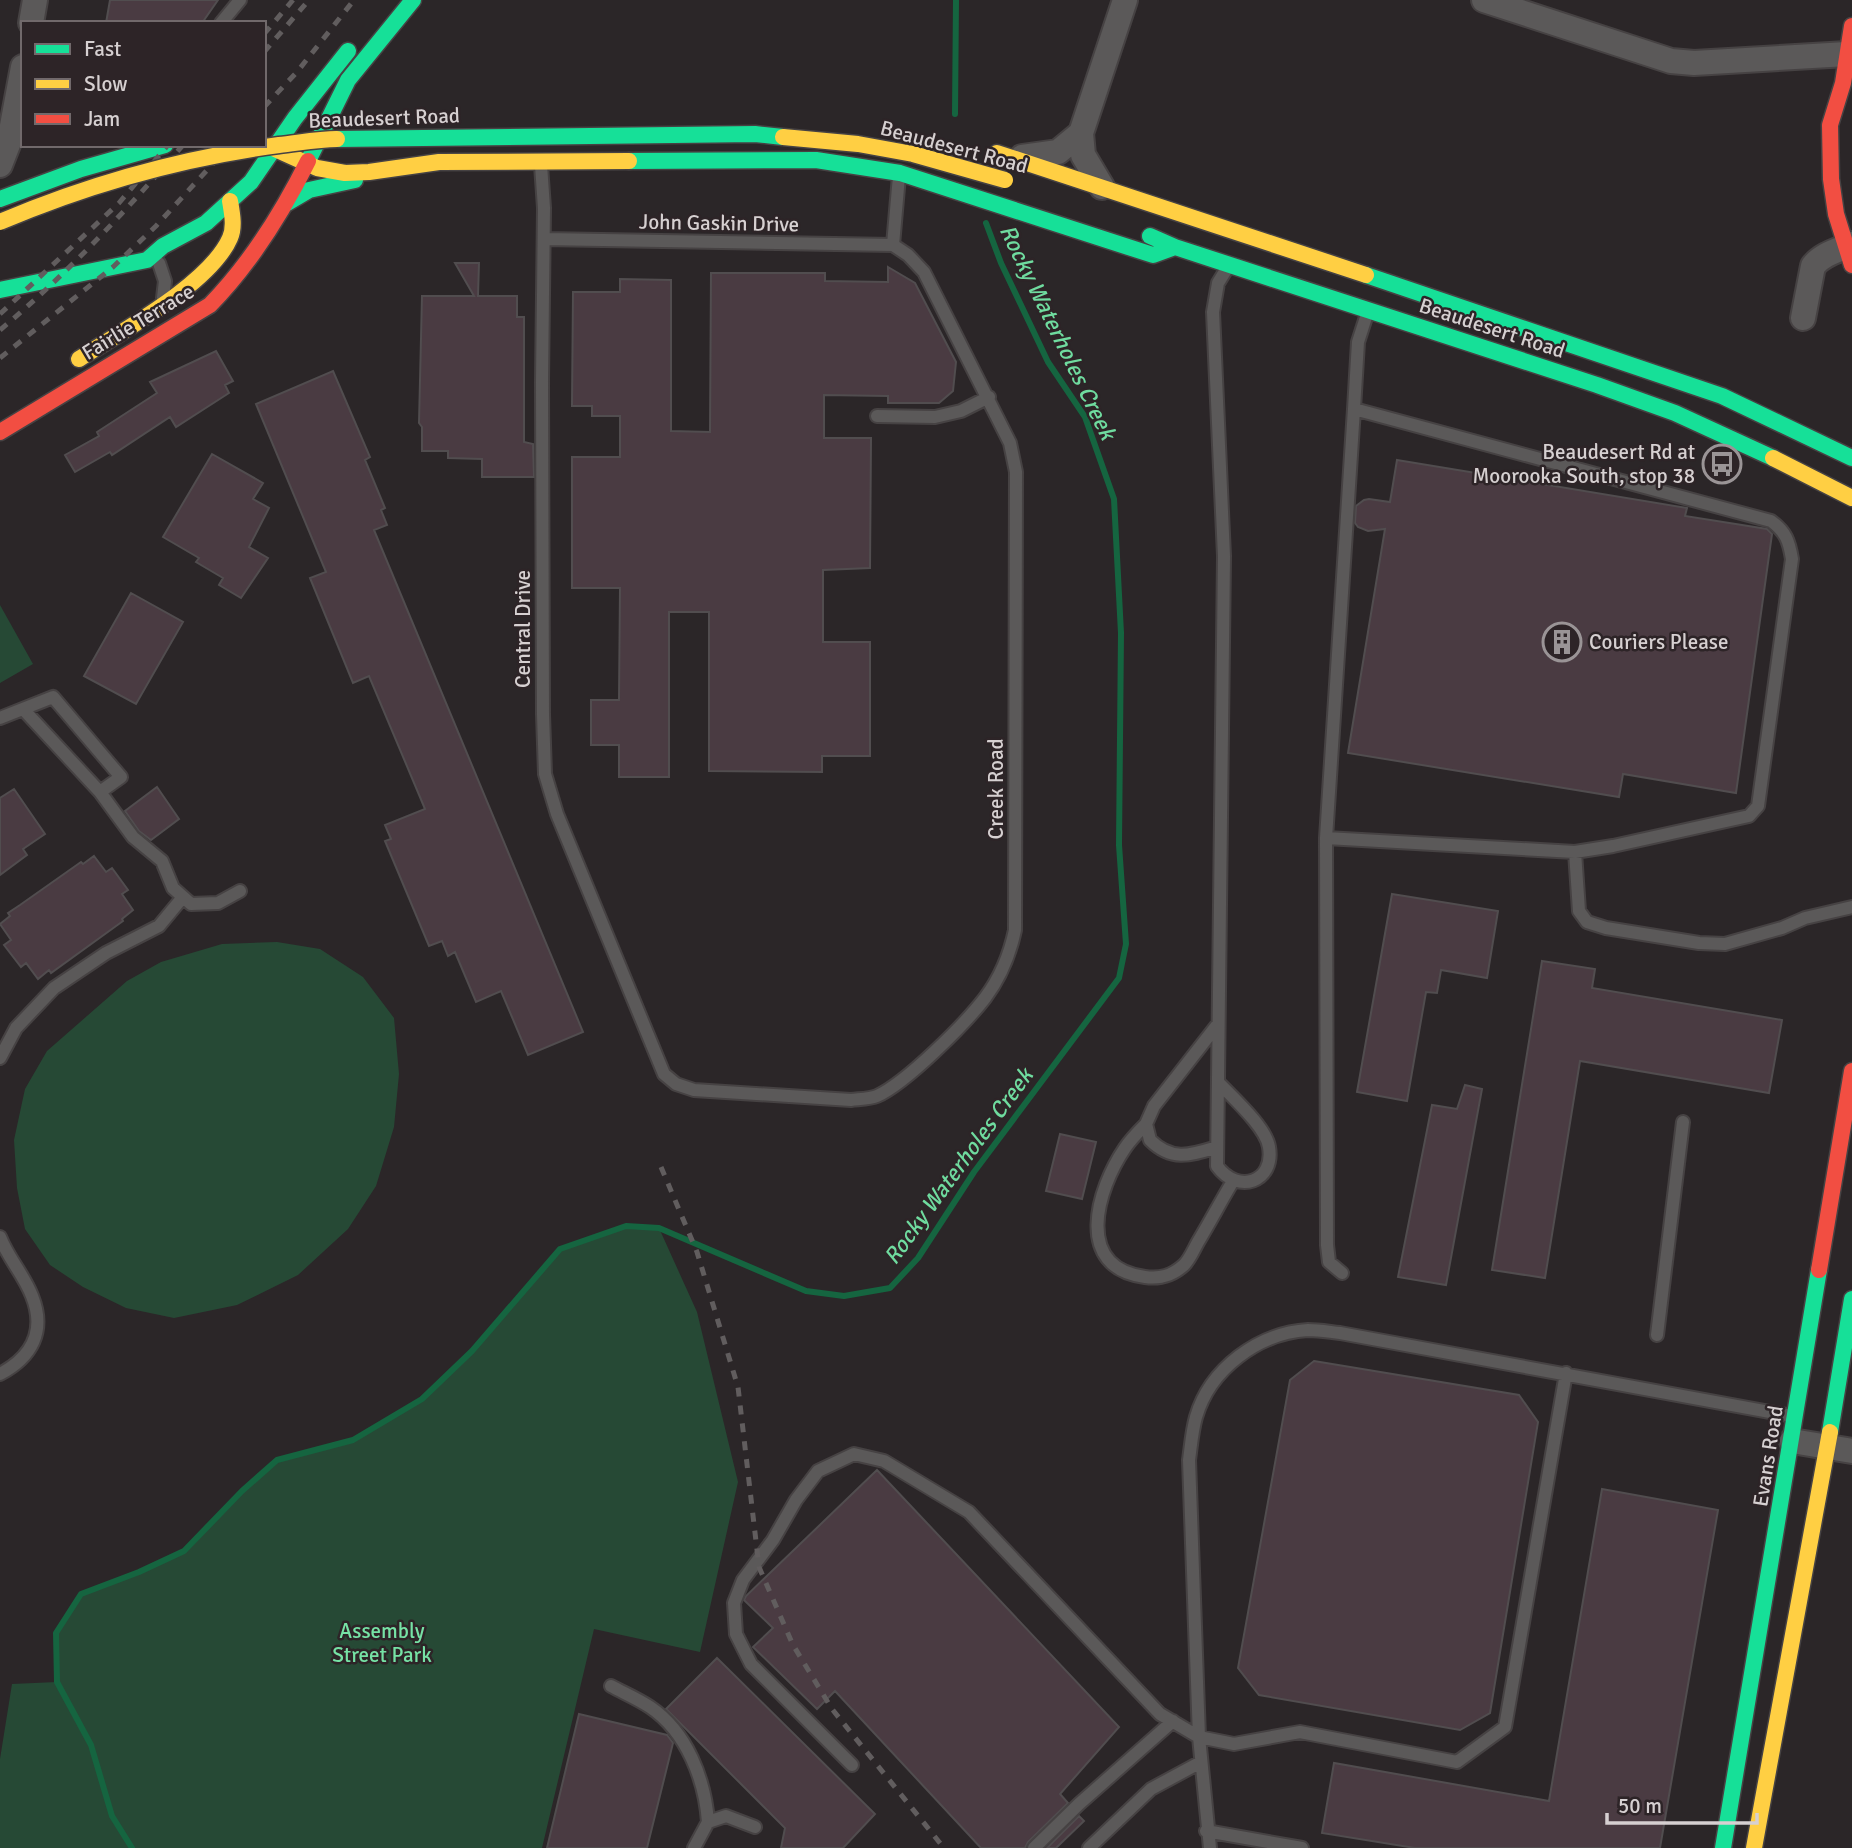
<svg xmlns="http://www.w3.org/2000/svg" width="1852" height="1848" viewBox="0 0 1852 1848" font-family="Signika,sans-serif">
	<rect width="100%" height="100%" fill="#2b2628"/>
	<path fill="#264935" d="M0 605 33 664 0 683Z
		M277 942 320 949 363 977 394 1018 399 1074 394 1127 376 1186 348 1229 298 1275 237 1305 174 1318 126 1308 83 1287 50 1265 25 1229 17 1188 14 1140 25 1089 47 1051 127 981 161 962 222 944Z
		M626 1226 659 1228 697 1312 738 1482 700 1652 594 1629 542 1848H0V1759L12 1684 57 1682 56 1633 81 1594 138 1572 184 1551 242 1491 277 1460 353 1440 422 1399 472 1351 560 1249Z"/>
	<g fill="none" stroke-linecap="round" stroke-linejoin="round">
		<path stroke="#156540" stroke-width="6" d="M955 114 956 0
			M132 1848 112 1816 91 1745 57 1682 56 1633 81 1594 139 1572 184 1551 242 1491 277 1460 353 1440 422 1399 472 1351 560 1249 626 1226 659 1228 806 1291 844 1296 890 1288 918 1258 974 1172 1119 978 1126 944 1119 845 1121 633 1114 499 1085 417 1048 362 1001 263 986 223"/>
	</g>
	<path fill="#4a3b42" stroke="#514d4f" stroke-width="2" d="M110 0H218L202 23H106Z
		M455 263H479L478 296H517V317H524V442L533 444 534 477H482V459L448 458V451H422V427L419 423 422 296H474Z
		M888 267 915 283 956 362 953 391 939 403H888V396L824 395V438H871L870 568 823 570V642H870V756H822V772L709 771V612H669V777H619V745H591V700H619L620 588H572V457H620V416H592V406H572L573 292H620V279L671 280V431L710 432 711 273H825V281L888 282Z
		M216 351 233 381 225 385 229 393 176 427 170 417 112 455 110 452 75 472 65 455 99 436 97 432 157 393 150 382Z
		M333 371 370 457 365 460 385 508 381 510 387 525 374 530 583 1032 528 1055 501 991 476 1002 455 952 448 956 442 941 429 946 385 841 391 839 385 825 425 809 369 676 353 683 310 578 326 572 256 404Z
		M212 454 263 483 253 499 269 508 249 547 268 558 241 598 219 585 223 578 196 562 199 558 163 537Z
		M1397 460 1687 508 1685 516 1767 529 1772 534 1736 793 1623 774 1619 797 1348 753 1385 529 1368 531 1358 527 1355 523 1356 506 1364 500 1369 499 1390 502Z
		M131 593 183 622 136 704 84 676Z
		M157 787 179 819 151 840 139 831 125 811Z
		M14 789 45 834 23 849 27 855 0 875V798Z
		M94 856 106 872 112 868 128 890 122 894 133 910 122 919 123 921 51 973 49 970 38 979 26 963 21 967 4 945 11 940 0 924 10 916 8 913 20 905 81 862 83 864Z
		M1392 894 1498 911 1487 978 1441 970 1437 993 1426 992 1407 1101 1357 1092Z
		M1542 961 1595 969 1592 988 1782 1020 1769 1093 1580 1061 1545 1278 1492 1270Z
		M1465 1085 1482 1089 1446 1285 1398 1277 1432 1105 1457 1109Z
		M1060 1134 1096 1142 1082 1199 1046 1191Z
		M1314 1361 1519 1395 1538 1422 1490 1713 1460 1730 1259 1695 1238 1668 1290 1380Z
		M877 1470 1119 1727 1060 1794 1068 1803 1028 1842 1025 1848H981L835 1691 817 1709 753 1647 773 1628 744 1600 746 1596Z
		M1602 1489 1718 1510 1660 1848H1415L1322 1833 1334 1763 1549 1801Z
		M717 1658 875 1814 843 1848H781L785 1828 666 1709Z
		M579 1714 667 1735 673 1743 647 1848H547Z
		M1079 1816 1084 1821 1056 1848H1047Z"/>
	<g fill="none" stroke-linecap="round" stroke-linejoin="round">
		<defs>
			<path id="lane" d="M221 23 240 0
				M541 165 544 208 542 382 543 714 545 774 557 814 664 1074 676 1084 694 1090 851 1100C859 1099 870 1099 877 1096 906 1083 965 1024 985 998 1000 978 1010 954 1015 930L1016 472 1010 443 924 272 908 255 893 245
				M544 239 893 245
				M893 245 899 176
				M159 263 165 281 163 298
				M1354 409 1771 521C1786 532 1789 541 1792 559L1758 806 1749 816 1613 846 1575 852 1326 838 1354 409 1358 342 1367 314
				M877 416 935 417 961 411 989 397
				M0 718 53 697 121 777 100 792 23 709
				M100 792 133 837 162 861 173 888 191 904 218 903 240 891
				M1326 838 1327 1245 1329 1262 1342 1273
				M1575 852 1579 911 1587 922 1606 928 1699 943 1725 944 1782 928 1805 918 1852 907
				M0 1058 16 1028 54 988 106 953 159 926 183 897
				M1218 1082C1232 1097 1266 1127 1269 1147 1275 1182 1238 1195 1217 1166L1224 556 1213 312 1218 283 1226 270
				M1146 1124C1139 1131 1131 1139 1125 1148 1097 1189 1073 1268 1145 1277 1160 1279 1172 1276 1184 1265 1190 1259 1194 1249 1198 1242 1210 1222 1221 1201 1233 1181
				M1217 1147C1191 1155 1172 1162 1150 1140L1146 1124 1154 1106 1218 1024
				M0 1237C8 1258 24 1275 32 1296 46 1331 32 1357 0 1374
				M1657 1335 1683 1122
				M611 1686C624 1693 638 1699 650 1707 687 1732 705 1780 708 1822
				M852 1765 751 1664 736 1634 734 1603 743 1580 773 1540 796 1500 818 1471 854 1454 884 1461 969 1512 1160 1714 1199 1737 1234 1744 1300 1732 1457 1762 1505 1727 1566 1373
				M1206 1831 1302 1848
				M694 1848 708 1822 726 1816 755 1827
				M1034 1848 1079 1804 1173 1721
				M1089 1848 1151 1789 1201 1762
				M1210 1848 1199 1737 1189 1460C1191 1446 1192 1431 1196 1417 1210 1369 1258 1333 1308 1330 1319 1330 1330 1332 1340 1333L1792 1416"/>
			<path id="street" d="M1484 0 1671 61 1694 63 1847 54
				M31 23 35 0
				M1022 157 1058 152 1081 133
				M0 165 9 142 23 67
				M1102 187 1083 155 1081 133 1125 0
				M1803 318 1813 266C1822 254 1839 250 1852 244
				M1792 1441 1852 1451"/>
			<path id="fast" d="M308 161 348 80 413 0
				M629 161 816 160 900 173 1153 255 1175 247
				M0 199 81 169 165 145
				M287 203 309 190 355 180
				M1150 236 1175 247 1597 385 1675 413 1773 458
				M1366 275 1722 396 1852 458
				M0 290 147 260 163 246 206 223 251 182 295 118 348 51
				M1830 1432 1852 1299
				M1723 1848 1819 1270"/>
			<path id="slow" d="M275 149 317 168 345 173 369 172 439 162 629 161
				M997 153 1366 275
				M79 359C120 332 210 284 230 238 235 227 232 213 230 201
				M1773 458 1852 498
				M1754 1848 1830 1432"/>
			<path id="jam" d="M1852 26 1843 83 1830 125 1831 179 1836 214 1852 265
				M0 432 210 305C251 263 282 213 308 161
				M1819 1270 1852 1071"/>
		</defs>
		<use href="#lane" stroke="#464243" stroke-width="16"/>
		<use href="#street" stroke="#464243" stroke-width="28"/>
		<use href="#fast" stroke="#464243" stroke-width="19"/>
		<use href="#slow" stroke="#464243" stroke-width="19"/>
		<use href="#jam" stroke="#464243" stroke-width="19"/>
		<use href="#lane" stroke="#5b5959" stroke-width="12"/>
		<use href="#street" stroke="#5b5959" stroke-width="24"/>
		<use href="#fast" stroke="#16e098" stroke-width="16"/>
		<use href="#slow" stroke="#ffcf43" stroke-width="16"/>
		<use href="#jam" stroke="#f24e42" stroke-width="16"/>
		<path stroke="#615d5e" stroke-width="5" stroke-dasharray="9 9" stroke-linecap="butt" d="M264 34 293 0
			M264 52 309 0
			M264 107 297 72 354 0
			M0 314 119 203 168 145
			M0 330C67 274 126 211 183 145
			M0 358 113 267 156 226 230 145
			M661 1167 697 1252 738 1387 759 1567 793 1645 832 1709 944 1848"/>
		<defs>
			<path id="fast-bridge" d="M337 139 755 134 783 137"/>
			<path id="slow-bridge" d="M783 137 858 144 913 154 1005 180
				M0 222C89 184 183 158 279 145 298 143 318 139 337 139"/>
		</defs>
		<use href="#fast-bridge" stroke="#464243" stroke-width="19" stroke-linecap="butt"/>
		<use href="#slow-bridge" stroke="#464243" stroke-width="19" stroke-linecap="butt"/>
		<use href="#fast-bridge" stroke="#16e098" stroke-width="16"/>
		<use href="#slow-bridge" stroke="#ffcf43" stroke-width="16"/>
	</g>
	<defs>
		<symbol id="bus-ring" viewBox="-11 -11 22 22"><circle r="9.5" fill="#2d2427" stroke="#9a9496" stroke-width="1.5"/><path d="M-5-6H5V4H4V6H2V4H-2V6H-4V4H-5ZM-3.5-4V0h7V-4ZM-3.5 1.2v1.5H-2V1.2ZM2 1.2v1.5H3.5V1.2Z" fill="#9a9496"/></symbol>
		<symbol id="building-ring" viewBox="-11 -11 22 22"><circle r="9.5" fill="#2d2427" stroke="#9a9496" stroke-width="1.5"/><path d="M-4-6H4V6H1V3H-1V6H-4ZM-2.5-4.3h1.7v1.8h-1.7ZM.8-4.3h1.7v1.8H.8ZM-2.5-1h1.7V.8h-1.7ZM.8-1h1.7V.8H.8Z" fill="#9a9496"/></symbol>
	</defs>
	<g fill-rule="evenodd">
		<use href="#bus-ring" x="1700" y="442" width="44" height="44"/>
		<use href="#building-ring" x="1540" y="620" width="44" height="44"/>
	</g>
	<g text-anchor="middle" stroke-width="5" stroke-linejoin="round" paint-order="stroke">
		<g font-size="21" fill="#d6d0d1" stroke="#2d2427">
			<text transform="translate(384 118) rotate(-2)" y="7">Beaudesert Road</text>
			<text transform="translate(954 147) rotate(15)" y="7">Beaudesert Road</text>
			<text transform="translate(719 223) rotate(1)" y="7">John Gaskin Drive</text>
			<text transform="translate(138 322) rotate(-31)" y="7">Fairlie Terrace</text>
			<text transform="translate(1492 328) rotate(18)" y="7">Beaudesert Road</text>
			<text transform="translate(523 629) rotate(-90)" y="7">Central Drive</text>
			<text transform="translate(996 789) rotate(-90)" y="7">Creek Road</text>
			<text transform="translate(1768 1456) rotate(-81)" y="7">Evans Road</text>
		</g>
		<g font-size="21" fill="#d6d0d1" stroke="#2d2427" text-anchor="end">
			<text x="1695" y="459">Beaudesert Rd at<tspan x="1695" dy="24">Moorooka South, stop 38</tspan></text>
			<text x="1589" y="649" text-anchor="start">Couriers Please</text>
		</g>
		<g font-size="21" fill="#76e2a5" stroke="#2d2427">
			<text x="382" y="1638">Assembly<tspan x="382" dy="24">Street Park</tspan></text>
		</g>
		<g font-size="23" font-style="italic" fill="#6fdb9f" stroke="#2d2427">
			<text transform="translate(1058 332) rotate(64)" y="8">Rocky Waterholes Creek</text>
			<text transform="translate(958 1166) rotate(-54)" y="8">Rocky Waterholes Creek</text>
		</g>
	</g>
	<rect x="21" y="21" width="245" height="126" fill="#2d2427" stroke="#71696b" stroke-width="2"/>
	<rect x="35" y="44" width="35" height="10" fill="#16e098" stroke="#71696b" stroke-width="2"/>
	<text x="84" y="56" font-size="21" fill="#d6d0d1">Fast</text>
	<rect x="35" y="79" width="35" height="10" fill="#ffcf43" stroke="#71696b" stroke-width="2"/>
	<text x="84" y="91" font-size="21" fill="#d6d0d1">Slow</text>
	<rect x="35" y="114" width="35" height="10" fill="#f24e42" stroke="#71696b" stroke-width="2"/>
	<text x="84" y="126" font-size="21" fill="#d6d0d1">Jam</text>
	<path d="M1607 1813v10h150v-10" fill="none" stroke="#d6d0d1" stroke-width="3.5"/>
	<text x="1618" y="1813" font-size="21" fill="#d6d0d1" stroke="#2d2427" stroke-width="5" paint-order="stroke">50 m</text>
</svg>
